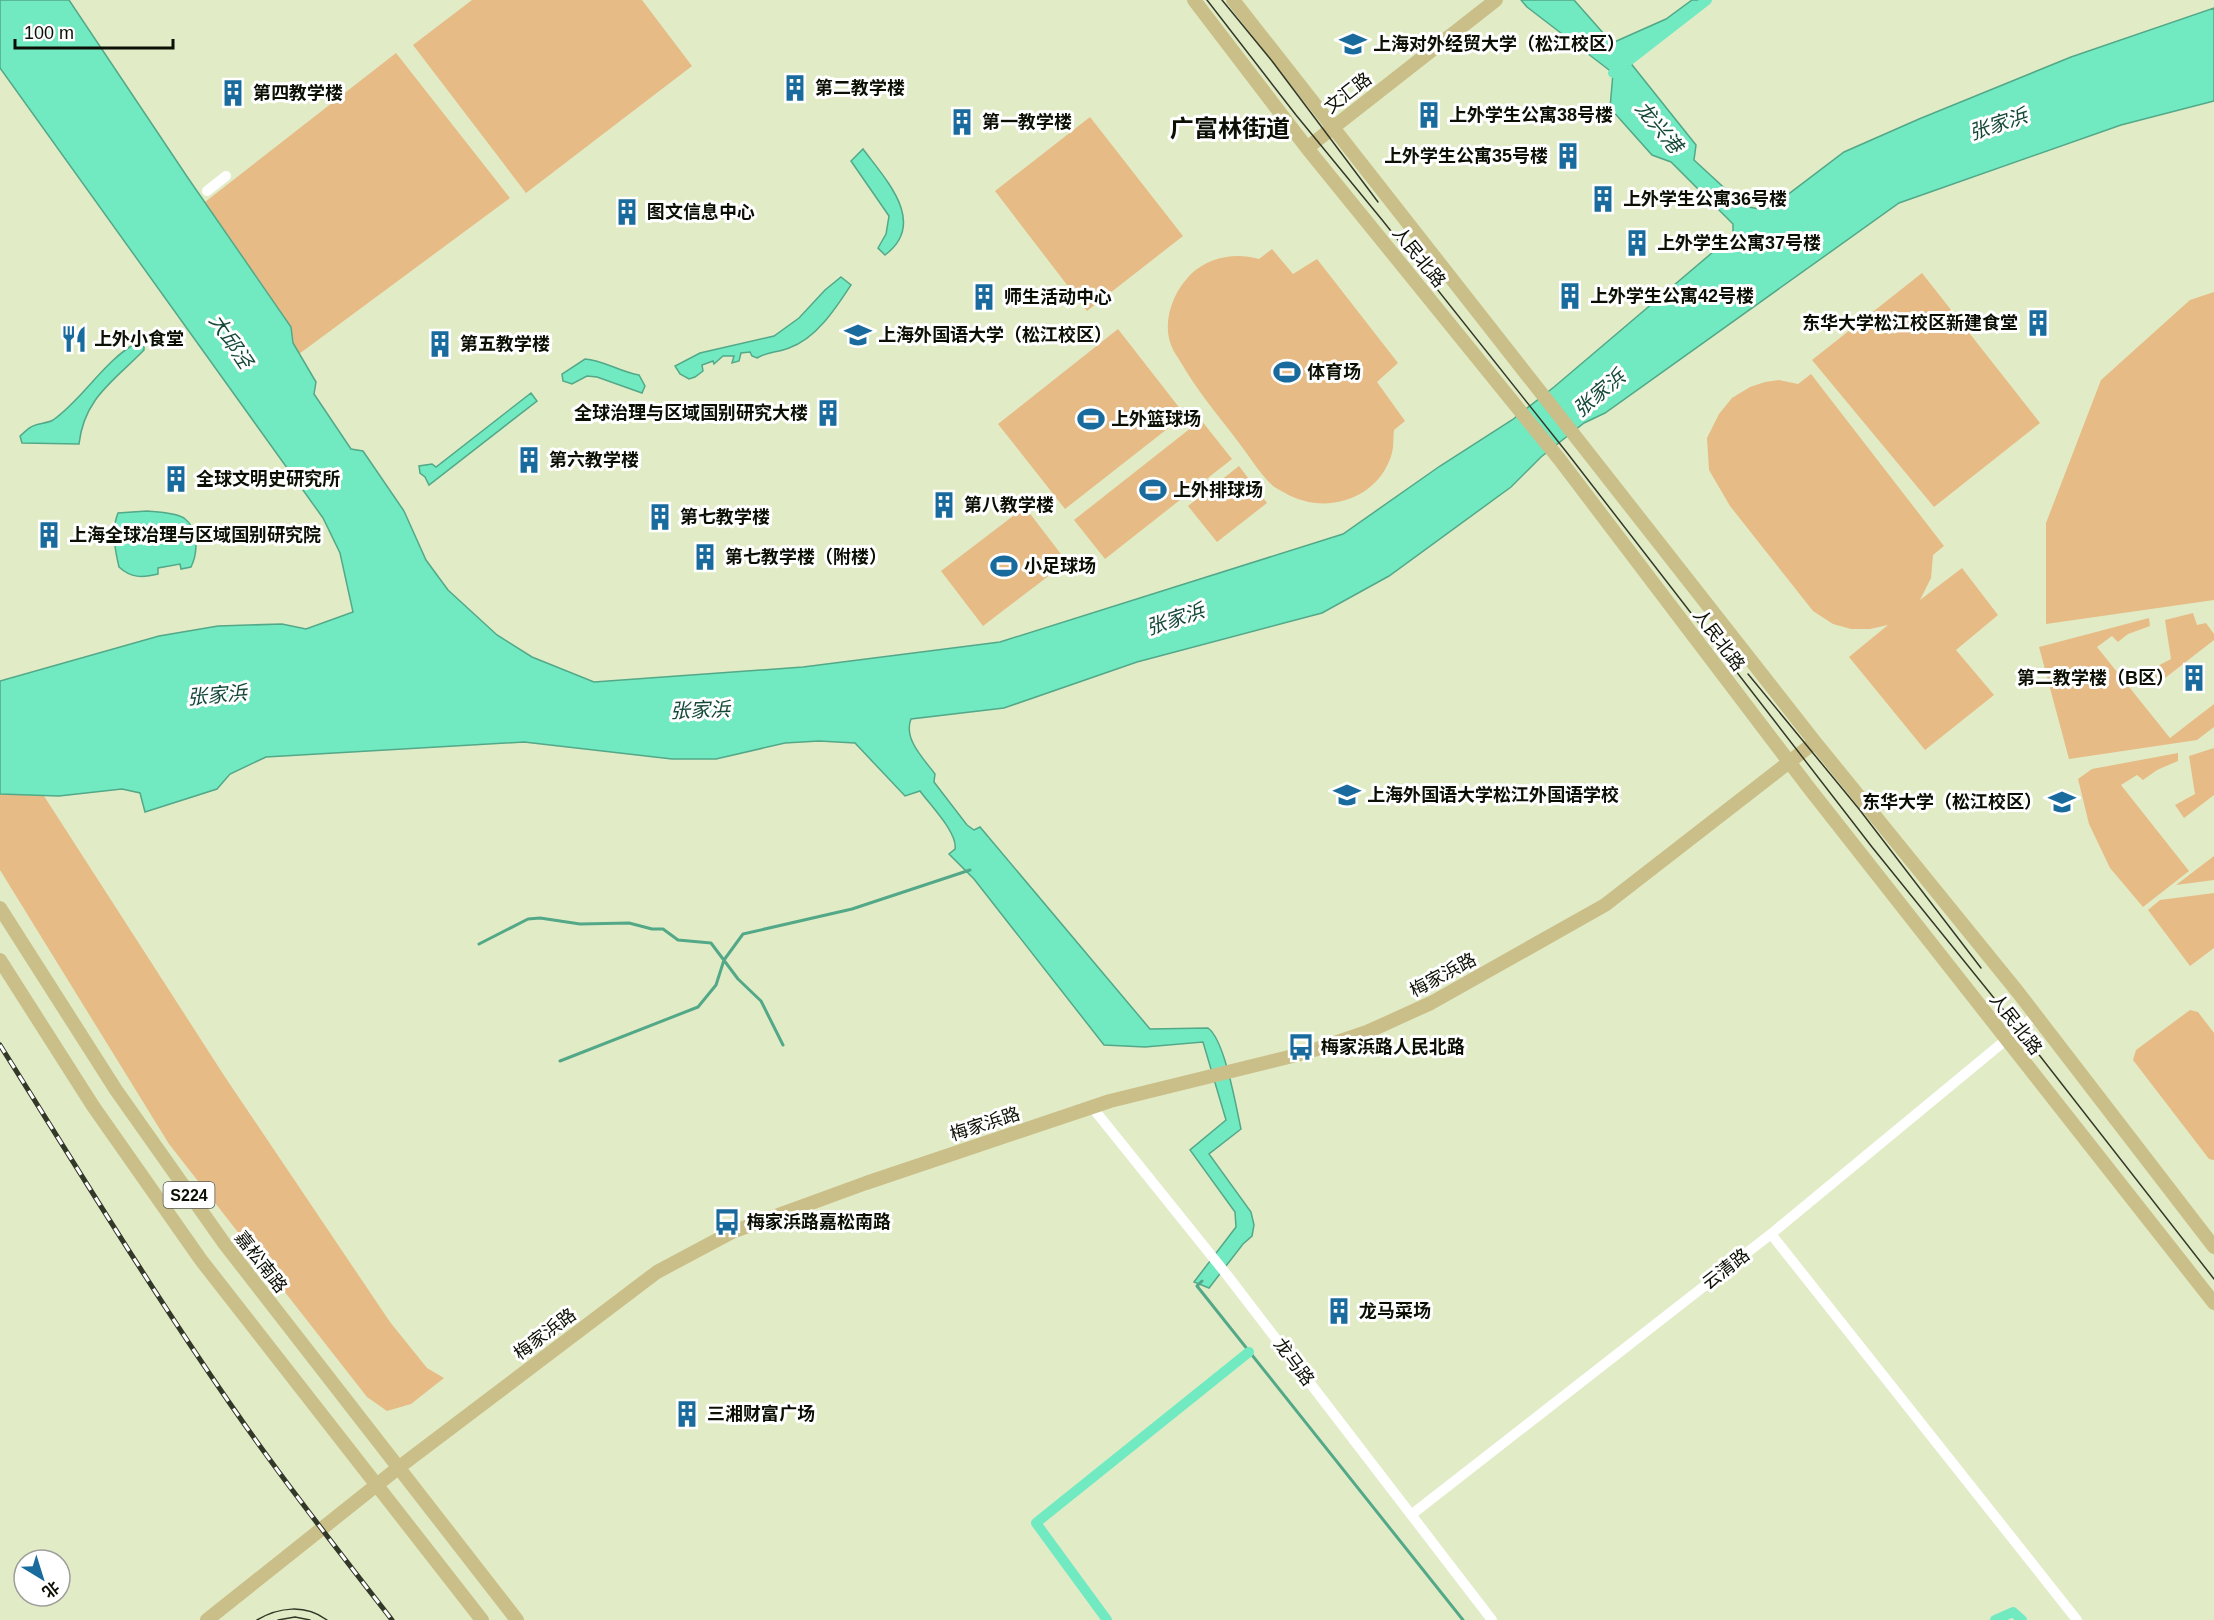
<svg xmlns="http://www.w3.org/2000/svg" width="2214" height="1620" viewBox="0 0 2214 1620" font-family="Helvetica,'Noto Sans SC',sans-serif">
	<rect width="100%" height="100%" fill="#e1ecc7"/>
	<path fill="#e6bb86" d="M472 0H642L692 66 526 193 413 45Z
		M396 53 510 198 299 354 293 343 291 327 205 202Z
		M1090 117 1183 236 1087 311 995 191Z
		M1272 249 1293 274 1317 259 1398 363 1377 382 1405 421 1394 430C1393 438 1394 445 1392 453 1379 500 1324 516 1285 493 1281 491 1276 488 1273 486 1259 473 1248 454 1236 439 1217 414 1196 389 1180 361 1177 356 1173 351 1171 345 1162 321 1173 292 1191 274 1209 257 1235 252 1259 259Z
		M1922 273 2040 423 1934 507 1812 360Z
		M2214 292V600L2046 624V523L2101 380 2190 300Z
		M1118 329 1185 415 1065 509 998 424Z
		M1811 374 1944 546 1933 555 1931 578 1920 600 1962 568 1998 615 1956 650 1994 695 1925 750 1849 657 1888 625 1870 629H1851L1833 624 1813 611 1730 506 1709 470 1707 438 1719 414 1732 398 1750 387 1765 382 1779 380 1798 384Z
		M1201 420 1232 459 1105 559 1074 520Z
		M1239 466 1267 503 1217 542 1188 506Z
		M1025 507 1067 562 983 626 941 571Z
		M2193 613 2197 625 2206 623 2214 634V640L2160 682 2150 670 2171 659 2165 620Z
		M2149 618 2150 626 2128 634 2118 642 2112 636 2097 647 2170 738 2214 704V727L2197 740 2069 759 2039 647Z
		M2214 748V795L2184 818 2175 805 2195 794 2189 756Z
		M2178 753V761L2157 770 2143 780 2137 775 2121 785 2189 871 2143 907 2110 868 2089 824 2078 779 2092 769Z
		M0 794 44 796 225 1077 390 1322 427 1368 444 1378 411 1404 387 1411 367 1397 169 1144 0 870Z
		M2214 856V880L2176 885Z
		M2214 893V948L2190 966 2148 910 2160 900Z
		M2190 1010 2198 1012 2214 1033V1160L2209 1159 2133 1060 2136 1050Z"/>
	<path fill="#71e9c1" stroke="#53a888" stroke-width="1.5" d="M0 0H69L188 178 291 327 293 343 316 382 314 394 351 449 363 451 404 511 426 560 448 590 497 635 532 657 594 682 803 667 1000 642 1343 534 1440 466 1512 420 1554 387 1733 235V224L1671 162 1652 155 1610 108 1613 73 1527 7 1521 0H1574L1612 43 1666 19 1692 0H1706L1629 61 1696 145 1694 160 1744 206 1759 209 1770 208 1844 152 1919 119 2071 57 2214 8V101L2121 125 1899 203 1605 413 1584 423 1541 457 1511 487 1389 576 1322 613 1137 662 1004 708 911 719C903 739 924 759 935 774L934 782 967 825 974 830 980 827 1150 1029 1208 1028C1225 1040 1236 1107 1241 1129L1209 1154 1251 1212 1254 1225 1252 1236 1243 1244 1209 1288 1194 1282 1236 1227 1235 1212 1190 1150 1226 1120 1203 1042 1145 1047 1104 1045 974 879 949 854 955 849C958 833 930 805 920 791L905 796 855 743 819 741 785 743 716 759H672L524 742 266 757 230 774 217 789 145 812 140 793 122 789 59 796 0 794V681L159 636 218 626 282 624 306 629 353 612 340 553 323 518 0 68Z
		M863 149C886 180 928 223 885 255L878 248 886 234 889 216 851 161Z
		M841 277 851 285C836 308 816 339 789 348 777 353 769 351 757 358L752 356 750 352 741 353 739 361 732 363 734 356H723L714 364 713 361 702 365 703 371 695 377 689 379 680 374 675 366 700 353 774 336 799 318 825 290Z
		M138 342 144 343V350C114 381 84 398 79 444L22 443 20 436C24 433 27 429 31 427 37 423 46 424 53 420 85 397 103 361 138 342Z
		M585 359C603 360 620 372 639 375L645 386 642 393 597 377 587 376 572 384 563 381 562 374Z
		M531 393 537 401 429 485 425 477 420 473 419 466 432 464 436 467Z
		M147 511C158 512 174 512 184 518 199 529 198 553 191 567L181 569 180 564 158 568V574C142 578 131 578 119 567 115 550 111 530 118 513Z"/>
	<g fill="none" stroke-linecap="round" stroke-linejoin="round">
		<path stroke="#53a888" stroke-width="3" d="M479 944 528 919 540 918 580 924 629 923 652 929H663L678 940 711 943 738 979 761 1001 783 1045
			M560 1061 698 1007 716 985 724 960 743 934 852 909 970 870
			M1202 1281 1197 1286 1463 1620"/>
		<path stroke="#71e9c1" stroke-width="10" d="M1613 73 1707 0
			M1107 1620 1036 1523 1249 1352
			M1995 1620 2013 1612 2022 1620"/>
		<path stroke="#fff" stroke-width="10" d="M207 191 226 176
			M1092 1107 1227 1275 1492 1620
			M1771 1234 2077 1620
			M1411 1515 1771 1234 2036 1015"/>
		<path stroke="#cbbf89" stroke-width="14" d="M1194 0 1307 148 1560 460 1809 788 2214 1303
			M1233 0 1815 742 2017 991 2214 1247
			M1307 148 1496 0
			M0 908 116 1090 224 1243 517 1620
			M0 960 93 1106 201 1260 482 1620
			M207 1620 398 1468 657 1272 732 1232 866 1183 1110 1101 1305 1053 1367 1032 1431 1003 1605 905 1815 742"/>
		<path stroke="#333828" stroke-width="1.5" d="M1207 0 1296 115 1383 221 1568 454 1872 847 2019 1029 2214 1279
			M1222 0 1272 61 1378 202
			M1748 674 1859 809 1981 968
			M257 1620C279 1607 305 1604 327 1620
			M278 1620 295 1617 310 1620"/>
		<defs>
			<path id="rail" d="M0 1045C76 1166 150 1288 231 1405 282 1479 337 1549 392 1620"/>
		</defs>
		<use href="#rail" stroke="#333828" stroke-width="5"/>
		<use href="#rail" stroke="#fff" stroke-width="3" stroke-dasharray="9" stroke-linecap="butt"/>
	</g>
	<defs>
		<symbol id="university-bare" viewBox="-9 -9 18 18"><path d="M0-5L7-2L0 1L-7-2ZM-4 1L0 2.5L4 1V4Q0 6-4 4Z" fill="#1a6b9d" stroke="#fff" stroke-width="2.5" paint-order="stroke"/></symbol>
		<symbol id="building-bare" viewBox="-9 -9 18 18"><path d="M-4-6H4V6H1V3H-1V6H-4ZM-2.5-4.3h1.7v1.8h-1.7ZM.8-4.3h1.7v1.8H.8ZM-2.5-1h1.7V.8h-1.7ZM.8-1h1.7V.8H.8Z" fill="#1a6b9d" stroke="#fff" stroke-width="2.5" paint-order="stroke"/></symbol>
		<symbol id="restaurant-bare" viewBox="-9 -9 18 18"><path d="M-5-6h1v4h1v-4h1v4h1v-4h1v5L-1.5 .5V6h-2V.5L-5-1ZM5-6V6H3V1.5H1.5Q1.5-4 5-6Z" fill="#1a6b9d" stroke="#fff" stroke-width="2.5" paint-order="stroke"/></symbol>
		<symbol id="stadium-bare" viewBox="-9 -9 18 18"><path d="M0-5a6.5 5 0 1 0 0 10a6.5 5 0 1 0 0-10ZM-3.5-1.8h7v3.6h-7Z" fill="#1a6b9d" stroke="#fff" stroke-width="2.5" paint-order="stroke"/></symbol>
		<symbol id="school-bare" viewBox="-9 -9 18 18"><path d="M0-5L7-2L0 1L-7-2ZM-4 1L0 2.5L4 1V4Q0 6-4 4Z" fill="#1a6b9d" stroke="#fff" stroke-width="2.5" paint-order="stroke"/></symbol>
		<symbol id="bus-bare" viewBox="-9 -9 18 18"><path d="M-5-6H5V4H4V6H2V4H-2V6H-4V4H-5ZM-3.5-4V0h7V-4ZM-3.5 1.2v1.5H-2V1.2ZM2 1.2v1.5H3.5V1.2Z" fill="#1a6b9d" stroke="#fff" stroke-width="2.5" paint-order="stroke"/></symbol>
	</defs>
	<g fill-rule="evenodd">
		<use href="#university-bare" x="1334" y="25" width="38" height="38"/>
		<use href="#building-bare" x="776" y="69" width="38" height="38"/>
		<use href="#building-bare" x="214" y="74" width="38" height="38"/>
		<use href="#building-bare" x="1410" y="96" width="38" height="38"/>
		<use href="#building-bare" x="943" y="103" width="38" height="38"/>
		<use href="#building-bare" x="1549" y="137" width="38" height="38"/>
		<use href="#building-bare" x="1584" y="180" width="38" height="38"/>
		<use href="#building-bare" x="608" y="193" width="38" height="38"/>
		<use href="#building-bare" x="1618" y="224" width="38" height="38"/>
		<use href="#building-bare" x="1551" y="277" width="38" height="38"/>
		<use href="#building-bare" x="965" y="278" width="38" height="38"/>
		<use href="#building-bare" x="2019" y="304" width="38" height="38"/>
		<use href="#university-bare" x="839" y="316" width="38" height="38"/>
		<use href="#restaurant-bare" x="55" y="320" width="38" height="38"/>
		<use href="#building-bare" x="421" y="325" width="38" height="38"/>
		<use href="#stadium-bare" x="1268" y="353" width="38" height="38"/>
		<use href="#building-bare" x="809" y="394" width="38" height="38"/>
		<use href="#stadium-bare" x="1072" y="400" width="38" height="38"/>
		<use href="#building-bare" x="510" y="441" width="38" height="38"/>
		<use href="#building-bare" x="157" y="460" width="38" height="38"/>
		<use href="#stadium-bare" x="1134" y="471" width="38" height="38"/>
		<use href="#building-bare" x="925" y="486" width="38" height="38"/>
		<use href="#building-bare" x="641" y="498" width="38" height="38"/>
		<use href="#building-bare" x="30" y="516" width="38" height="38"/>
		<use href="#building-bare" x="686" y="538" width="38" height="38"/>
		<use href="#stadium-bare" x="985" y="547" width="38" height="38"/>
		<use href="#building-bare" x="2175" y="659" width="38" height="38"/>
		<use href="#school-bare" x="1328" y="776" width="38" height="38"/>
		<use href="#university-bare" x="2043" y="783" width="38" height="38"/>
		<use href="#bus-bare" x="1282" y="1028" width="38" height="38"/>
		<use href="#bus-bare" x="708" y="1203" width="38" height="38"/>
		<use href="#building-bare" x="1320" y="1292" width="38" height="38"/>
		<use href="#building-bare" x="668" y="1395" width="38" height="38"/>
	</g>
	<g text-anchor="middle" stroke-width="6" stroke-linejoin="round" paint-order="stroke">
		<rect fill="#fff" stroke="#55574f" stroke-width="1.5" x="163.5" y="1182" width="51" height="26" rx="4.5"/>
		<g font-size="16" font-weight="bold" fill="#0c0f04">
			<text x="189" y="1201">S224</text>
		</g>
		<g font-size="18" font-weight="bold" fill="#0c0f04" stroke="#fff" text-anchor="start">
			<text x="1373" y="50">上海对外经贸大学（松江校区）</text>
			<text x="815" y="94">第二教学楼</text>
			<text x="253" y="99">第四教学楼</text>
			<text x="1449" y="121">上外学生公寓38号楼</text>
			<text x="982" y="128">第一教学楼</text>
			<text x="1548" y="162" text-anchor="end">上外学生公寓35号楼</text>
			<text x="1623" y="205">上外学生公寓36号楼</text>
			<text x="647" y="218">图文信息中心</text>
			<text x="1657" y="249">上外学生公寓37号楼</text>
			<text x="1590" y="302">上外学生公寓42号楼</text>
			<text x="1004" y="303">师生活动中心</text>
			<text x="2018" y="329" text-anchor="end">东华大学松江校区新建食堂</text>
			<text x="878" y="341">上海外国语大学（松江校区）</text>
			<text x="94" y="345">上外小食堂</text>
			<text x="460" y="350">第五教学楼</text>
			<text x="1307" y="378">体育场</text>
			<text x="808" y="419" text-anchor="end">全球治理与区域国别研究大楼</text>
			<text x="1111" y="425">上外篮球场</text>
			<text x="549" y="466">第六教学楼</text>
			<text x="196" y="485">全球文明史研究所</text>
			<text x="1173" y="496">上外排球场</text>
			<text x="964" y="511">第八教学楼</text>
			<text x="680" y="523">第七教学楼</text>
			<text x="69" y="541">上海全球冶理与区域国别研究院</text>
			<text x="725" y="563">第七教学楼（附楼）</text>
			<text x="1024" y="572">小足球场</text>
			<text x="2174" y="684" text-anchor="end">第二教学楼（B区）</text>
			<text x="1367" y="801">上海外国语大学松江外国语学校</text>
			<text x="2042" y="808" text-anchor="end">东华大学（松江校区）</text>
			<text x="1321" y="1053">梅家浜路人民北路</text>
			<text x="747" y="1228">梅家浜路嘉松南路</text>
			<text x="1359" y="1317">龙马菜场</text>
			<text x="707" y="1420">三湘财富广场</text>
		</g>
		<g font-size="18" fill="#0c0f04" stroke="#fff">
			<text transform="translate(1348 93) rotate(-38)" y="6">文汇路</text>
			<text transform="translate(1419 257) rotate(51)" y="6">人民北路</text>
			<text transform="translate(1719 640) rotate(53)" y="6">人民北路</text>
			<text transform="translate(1443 975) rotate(-28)" y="6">梅家浜路</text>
			<text transform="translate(2016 1024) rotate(52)" y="6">人民北路</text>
			<text transform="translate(985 1124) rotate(-18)" y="6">梅家浜路</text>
			<text transform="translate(261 1262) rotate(52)" y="6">嘉松南路</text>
			<text transform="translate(1726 1269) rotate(-38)" y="6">云清路</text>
			<text transform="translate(545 1334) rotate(-37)" y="6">梅家浜路</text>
			<text transform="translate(1294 1362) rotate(53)" y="6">龙马路</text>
		</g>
		<g font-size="20" font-style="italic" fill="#144838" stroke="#fff">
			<text transform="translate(1998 124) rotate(-18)" y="7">张家浜</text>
			<text transform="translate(1659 127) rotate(50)" y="7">龙兴港</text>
			<text transform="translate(231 341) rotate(56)" y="7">大邱泾</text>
			<text transform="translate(1599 393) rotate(-40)" y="7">张家浜</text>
			<text transform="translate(1175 619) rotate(-18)" y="7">张家浜</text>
			<text transform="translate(217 695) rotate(-5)" y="7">张家浜</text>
			<text transform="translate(700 710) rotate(-2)" y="7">张家浜</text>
		</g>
		<g font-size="24" font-weight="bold" fill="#0c0f04" stroke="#fff">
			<text x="1230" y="137">广富林街道</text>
		</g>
	</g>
	<g transform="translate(42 1578) rotate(142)"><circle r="28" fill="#ffffff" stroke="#9e9f9b" stroke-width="1.5"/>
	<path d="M0-4.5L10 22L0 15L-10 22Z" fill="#1a6b9d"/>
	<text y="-9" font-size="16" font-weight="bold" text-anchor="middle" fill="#0c0f04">北</text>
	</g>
	<path d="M15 39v9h158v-9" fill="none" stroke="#0c0f04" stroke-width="3"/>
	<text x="24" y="39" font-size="18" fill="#0c0f04" stroke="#ffffff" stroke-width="4.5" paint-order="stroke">100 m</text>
</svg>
